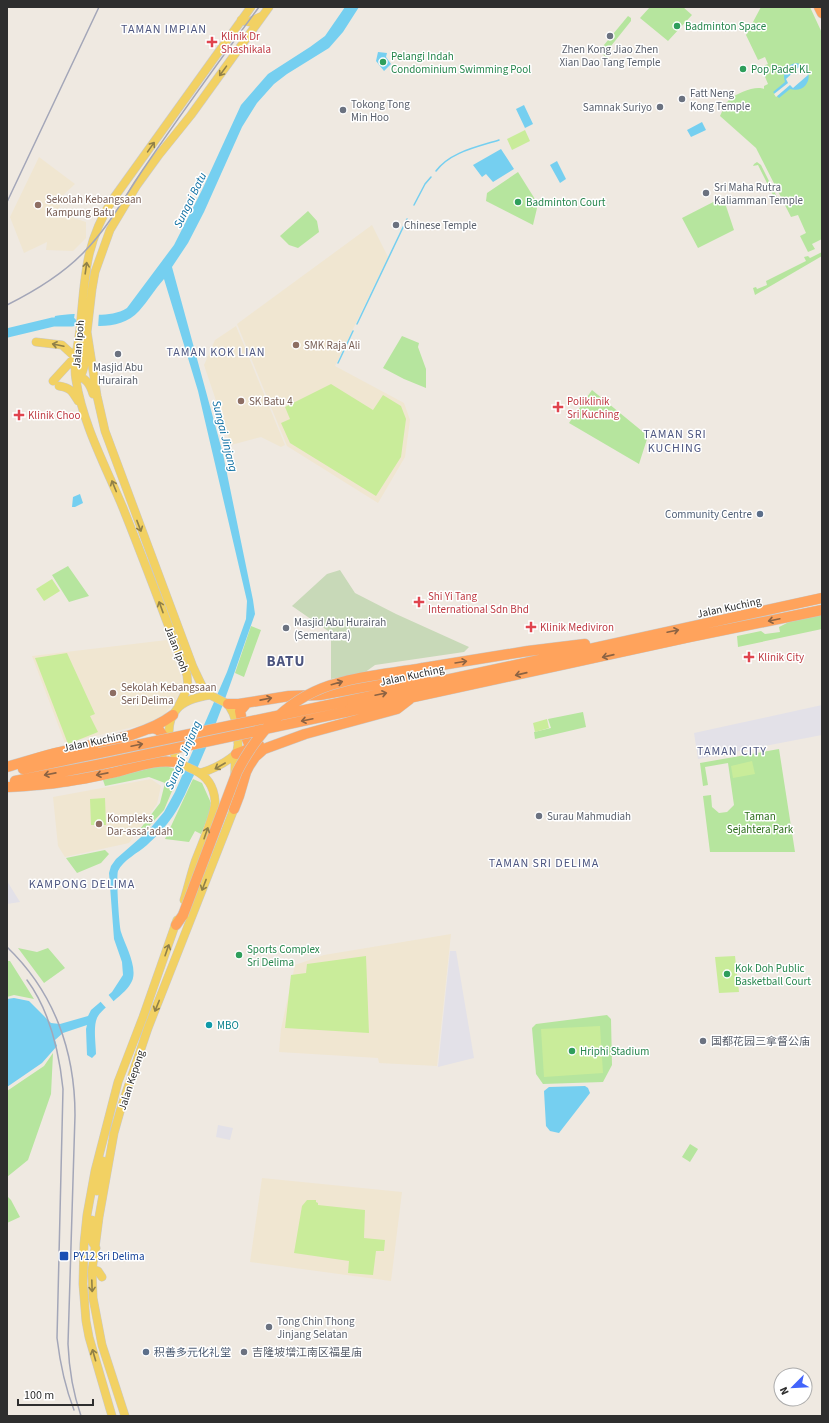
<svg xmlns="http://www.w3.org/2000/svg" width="829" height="1423" viewBox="0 0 829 1423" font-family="'Source Sans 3','Noto Sans SC',sans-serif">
	<rect width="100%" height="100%" fill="#efe9e1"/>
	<path fill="#e3e1e8" d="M822 705V735L698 759 694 733Z
		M7 881 20 902 7 904Z
		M450 951H456L474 1058 438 1067Z
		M218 1125 233 1128 230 1140 216 1137Z"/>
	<path fill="#f0e6d1" d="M39 157 75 184 61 197 59 213 86 222V238L73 251 46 250 47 242 24 253 10 217Z
		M372 225 388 257 335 366 404 403 410 420 405 457 378 503 287 446 237 324Z
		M236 326 285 445 281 447 261 437 231 445 204 365 215 340Z
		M167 640 181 676 182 684 179 695 164 715 142 725 65 743 32 656Z
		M151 779 161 786 157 804 129 843 65 857 58 846 53 797Z
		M451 934 437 1066 379 1063 378 1058 279 1052 281 1029 295 965 324 955Z
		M262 1178 402 1192 391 1281 250 1262Z"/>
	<path fill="#b6e59e" d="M650 7H683L692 15 668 41 640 18Z
		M761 7H810L822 33V239L812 244 815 249 808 252 800 236 806 233 798 215 791 217 756 148 720 116C723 110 725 103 730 99 737 93 756 85 764 89V86L768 84 761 67 768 64 765 57 758 60 746 35Z
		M628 16 631 18V21L611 46 610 55 607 58 599 51Z
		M757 162 761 165 779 201 777 203 758 165 753 166 754 164Z
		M518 172 538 204 533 225 486 201 487 193Z
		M723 197 734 230 698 248 682 218Z
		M308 211 317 221 319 232 298 248 289 245 280 236Z
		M822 252V256L755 295 753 288 756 287 757 289 767 285 766 281 806 261 804 257 808 256 810 258Z
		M402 336 419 343 418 347 426 369V388L404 379 383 368Z
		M592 390 648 436 639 464 569 423Z
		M68 566 89 596 69 602 52 575Z
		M822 615V629L738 647 737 636 761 631 765 634 780 632 779 627 789 622Z
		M251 626 261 630 244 677 235 673Z
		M583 712 586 727 535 739 534 732 551 728 548 719Z
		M779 749 795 852H710L703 796 711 795 712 807 719 813 727 812 734 805 728 763 705 767 708 785 703 786 700 763Z
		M163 765 178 770 174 777 175 784 164 810 140 836 137 833 160 803 165 783 149 777 105 786 103 780Z
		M193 779 202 783 211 803 209 815 201 834 195 831 189 842 165 839Z
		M105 850 109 854 101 863 77 873 66 858Z
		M18 948 37 952 48 948 65 968 44 983Z
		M7 961H10L34 999 14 995 7 997Z
		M607 1015 611 1019 612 1065 603 1082 543 1084 536 1074 532 1028 536 1024Z
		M53 1053 51 1094 28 1160 7 1177V1091L44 1066Z
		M690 1144 698 1149 690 1162 682 1157Z
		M7 1196 11 1200 20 1217 7 1223Z"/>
	<path fill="#c8d9b8" d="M340 570 355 593 396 614 469 647 464 652 375 665 364 673 331 679V633L292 606 327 574Z"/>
	<path fill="#c9ec9a" d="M525 130 530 141 512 150 507 139Z
		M331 384 373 410 383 395 401 406 406 419 401 457 376 496 290 443 281 423 290 419 285 407Z
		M52 579 60 591 44 601 36 589Z
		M67 653 95 714 90 716 98 732 68 744 35 658Z
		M547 719 549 728 535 732 533 723Z
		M752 761 755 774 733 778 731 766Z
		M105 798 106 825H91L90 799Z
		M366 956 369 1033 285 1028 291 975 306 973 307 964Z
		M735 956 739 992 719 993 715 957Z
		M600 1026 603 1073 544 1077 541 1029Z
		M307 1200H316V1202L318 1203V1205L365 1210 364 1238 385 1240 384 1251H376L373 1275 348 1273 349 1261 294 1253 302 1206Z"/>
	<path fill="#75cff0" d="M345 7H359L343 32 329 48 287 74 274 84 257 103 242 127 204 212 188 243 172 267 223 454 253 600 255 614C236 667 219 721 195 773 188 787 182 803 173 816 166 826 156 837 147 845 138 853 123 860 118 871 116 878 119 924 121 932 125 945 138 967 132 981 126 995 102 1007 97 1018 93 1027 96 1045 96 1054L92 1058 87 1055 86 1029 87 1025 63 1033 55 1040 57 1046 42 1063 7 1087V999L14 998 29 1001 51 1023 60 1024 88 1016 91 1010 112 992 123 975 122 962 114 939 109 873 111 866 116 859 148 831 164 812 175 792 227 672 246 619 247 601 198 391 164 279C155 289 148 301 139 311 119 333 87 325 62 322L54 320 55 316C61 315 68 314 74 314 91 314 111 318 127 308L174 245 202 190 241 105 268 74 310 47 325 36Z
		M378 52 387 53 386 57 391 64 384 71 376 61Z
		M796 63C817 66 810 95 790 89L779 98 773 92 785 82C782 73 786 65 796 63Z
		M524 105 533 124 525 128 516 109Z
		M702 122 706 130 691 137 687 130Z
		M501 149 514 169 493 182 486 174 482 177 473 165Z
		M557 161 566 179 560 183 550 165Z
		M80 494 83 503 75 507H72L73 497Z
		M585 1086 588 1088 590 1093 559 1133 550 1131 546 1126 544 1091 549 1087Z"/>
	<path fill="#efe9e1" d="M800 66 808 75 793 88 790 85 776 97 774 94 788 83 786 79Z
		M75 312 99 313 98 328 73 325Z
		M107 993 115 1003 108 1010 99 1000Z"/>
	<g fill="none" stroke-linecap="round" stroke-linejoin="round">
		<path stroke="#75cff0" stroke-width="1.5" d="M436 171C450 152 477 147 499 140
			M414 205 425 184 431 177
			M357 324 407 219
			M338 363 353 331"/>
		<path stroke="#75cff0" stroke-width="9" d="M7 333 53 322H72"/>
		<defs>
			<path id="primary" d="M241 20 249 22 262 16
				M36 342 62 345 75 357
				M76 375C86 378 90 384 93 394
				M78 380C86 370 85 355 86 343
				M53 381 75 357
				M59 386C71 388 72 391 78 401
				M210 695 202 686 193 667 105 431 97 396 87 332 92 289 95 272 110 230 137 185 158 156 191 115 269 7
				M179 705 188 687 187 675C166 619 145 563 123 508 106 467 83 425 76 380 73 363 78 346 80 329 85 279 84 244 113 199L251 7
				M200 773C215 769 225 763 236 754
				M97 1191 103 1161
				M92 1220 91 1240 96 1248
				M92 1271 95 1270 98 1271 102 1277
				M112 1416 89 1337 86 1321 83 1284 84 1244 87 1215 95 1171 118 1082 143 1017 177 920
				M125 1416 102 1345 93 1298 92 1271 99 1217 114 1133 121 1108 148 1028 234 809 235 764 238 745 237 725 233 713 228 704 210 695C198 697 184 700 177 709 164 724 168 750 181 763 184 766 190 768 194 770 207 776 214 787 215 801 216 813 200 848 195 862 191 874 188 887 184 900"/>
			<path id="highway" d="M819 7 822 13
				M423 668 528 651 585 644
				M343 702 567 654 822 598
				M247 703 240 711 244 732 249 744 259 745
				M228 704H239L289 696 320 695 395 681 426 679
				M345 712 690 637 822 610
				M148 729 153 728 159 730 163 736 164 748
				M236 754 257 746
				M7 767C25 762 42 756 60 752 95 743 144 737 173 715
				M23 769 99 753
				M15 781 102 764
				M7 787C25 786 44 785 62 782 79 780 98 776 116 772 138 766 158 758 181 763
				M234 809 239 796 246 772 249 766 255 757 264 749 305 734 397 709 410 699
				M176 925 183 915"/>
		</defs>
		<use href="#primary" stroke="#c9c9c9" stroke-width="9"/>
		<use href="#highway" stroke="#c9c9c9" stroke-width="11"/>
		<use href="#primary" stroke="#f2d163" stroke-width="8"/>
		<use href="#highway" stroke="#ffa35c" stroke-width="10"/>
		<path stroke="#a3a6b8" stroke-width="1.5" d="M7 202 99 7
			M7 305C35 291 62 275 84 252 108 228 125 196 144 168 181 114 220 60 259 7
			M7 947C54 992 75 1051 75 1115L68 1344C69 1368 73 1393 81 1416
			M27 980C50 1011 59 1051 63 1089L57 1338C60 1363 65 1387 74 1410"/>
		<defs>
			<path id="highway-bridge" d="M99 753 343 702
				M102 764 345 712
				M183 915 237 772C258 731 291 695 338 683 365 675 395 673 423 668"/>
		</defs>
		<use href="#highway-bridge" stroke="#c9c9c9" stroke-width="11" stroke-linecap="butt"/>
		<use href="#highway-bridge" stroke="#ffa35c" stroke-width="10"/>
	</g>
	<defs><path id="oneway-shaft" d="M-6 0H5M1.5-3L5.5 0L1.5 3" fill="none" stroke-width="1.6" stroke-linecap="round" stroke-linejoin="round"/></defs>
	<g stroke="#908048">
		<use href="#oneway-shaft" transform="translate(223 71) rotate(126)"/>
		<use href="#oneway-shaft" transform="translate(151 147) rotate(-55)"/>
		<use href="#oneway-shaft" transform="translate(86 268) rotate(-82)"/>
		<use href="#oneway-shaft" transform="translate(58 345) rotate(-168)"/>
		<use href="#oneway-shaft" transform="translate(114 486) rotate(-112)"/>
		<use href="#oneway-shaft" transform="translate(139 526) rotate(69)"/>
		<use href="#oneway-shaft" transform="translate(161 607) rotate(-110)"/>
		<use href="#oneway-shaft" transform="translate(220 766) rotate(150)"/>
		<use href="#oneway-shaft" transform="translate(206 833) rotate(-71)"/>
		<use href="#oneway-shaft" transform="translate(204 885) rotate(111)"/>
		<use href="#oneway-shaft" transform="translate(167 950) rotate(-71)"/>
		<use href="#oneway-shaft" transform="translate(157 1006) rotate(112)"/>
		<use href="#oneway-shaft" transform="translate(92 1286) rotate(88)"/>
		<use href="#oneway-shaft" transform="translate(94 1355) rotate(-106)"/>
	</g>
	<g stroke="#8c6343">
		<use href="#oneway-shaft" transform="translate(774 620) rotate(168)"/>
		<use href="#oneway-shaft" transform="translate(673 631) rotate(-12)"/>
		<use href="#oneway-shaft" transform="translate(608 656) rotate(167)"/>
		<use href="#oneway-shaft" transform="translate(461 662) rotate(-9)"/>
		<use href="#oneway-shaft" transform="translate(521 674) rotate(167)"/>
		<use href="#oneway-shaft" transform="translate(337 683) rotate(-16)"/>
		<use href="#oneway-shaft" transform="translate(381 694) rotate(-12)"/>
		<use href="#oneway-shaft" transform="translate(266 699) rotate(-11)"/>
		<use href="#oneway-shaft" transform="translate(307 720) rotate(168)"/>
		<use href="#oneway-shaft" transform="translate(137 745) rotate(-12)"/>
		<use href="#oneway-shaft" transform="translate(50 774) rotate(169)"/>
		<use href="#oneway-shaft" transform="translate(102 774) rotate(169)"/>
	</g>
	<g fill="#2e9e5b" stroke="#fff" stroke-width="1.5">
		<circle cx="677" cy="26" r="4"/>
		<circle cx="383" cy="62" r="4"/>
		<circle cx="743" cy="69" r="4"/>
		<circle cx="518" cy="202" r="4"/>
		<circle cx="239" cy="955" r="4"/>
		<circle cx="727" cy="974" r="4"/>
		<circle cx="572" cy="1051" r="4"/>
	</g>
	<g fill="#6b7280" stroke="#fff" stroke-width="1.5">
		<circle cx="610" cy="36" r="4"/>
		<circle cx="682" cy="99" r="4"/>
		<circle cx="660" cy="107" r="4"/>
		<circle cx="343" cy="110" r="4"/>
		<circle cx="706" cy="193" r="4"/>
		<circle cx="396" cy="225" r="4"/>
		<circle cx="118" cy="354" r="4"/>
		<circle cx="286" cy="628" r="4"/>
		<circle cx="539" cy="816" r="4"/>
		<circle cx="703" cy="1041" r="4"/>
		<circle cx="269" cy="1327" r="4"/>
		<circle cx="244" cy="1352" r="4"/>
	</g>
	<g fill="#e0444e" stroke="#fff" stroke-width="1.5">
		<path d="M210 36h4v4h4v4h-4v4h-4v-4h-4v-4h4z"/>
		<path d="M556 401h4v4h4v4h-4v4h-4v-4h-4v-4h4z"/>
		<path d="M17 409h4v4h4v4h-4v4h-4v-4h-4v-4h4z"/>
		<path d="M417 596h4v4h4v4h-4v4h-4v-4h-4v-4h4z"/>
		<path d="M529 621h4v4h4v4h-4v4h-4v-4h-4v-4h4z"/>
		<path d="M747 651h4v4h4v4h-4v4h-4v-4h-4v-4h4z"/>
	</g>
	<g fill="#8d6e63" stroke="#fff" stroke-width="1.5">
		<circle cx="38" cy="205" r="4"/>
		<circle cx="296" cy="345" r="4"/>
		<circle cx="241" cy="401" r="4"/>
		<circle cx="113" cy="693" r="4"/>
		<circle cx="99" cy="824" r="4"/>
	</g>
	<g fill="#5c6f8a" stroke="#fff" stroke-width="1.5">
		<circle cx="760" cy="514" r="4"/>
		<circle cx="146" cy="1352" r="4"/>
	</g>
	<circle fill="#0f9aa8" stroke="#fff" stroke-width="1.5" cx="209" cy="1025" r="4"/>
	<rect fill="#1a4fb4" stroke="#fff" stroke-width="1.5" x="59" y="1251" width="10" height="10" rx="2"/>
	<g text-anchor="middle" stroke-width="3" stroke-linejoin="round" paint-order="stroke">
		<g font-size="11" fill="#27864d" stroke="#fff" text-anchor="start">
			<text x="685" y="30">Badminton Space</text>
			<text x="391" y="60">Pelangi Indah<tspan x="391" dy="13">Condominium Swimming Pool</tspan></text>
			<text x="751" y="73">Pop Padel KL</text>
			<text x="526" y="206">Badminton Court</text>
			<text x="247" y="953">Sports Complex<tspan x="247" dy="13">Sri Delima</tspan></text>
			<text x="735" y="972">Kok Doh Public<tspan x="735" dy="13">Basketball Court</tspan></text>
			<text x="580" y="1055">Hriphi Stadium</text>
		</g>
		<g font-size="11" fill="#be3a42" stroke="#fff" text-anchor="start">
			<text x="221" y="40">Klinik Dr<tspan x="221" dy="13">Shashikala</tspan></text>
			<text x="567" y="405">Poliklinik<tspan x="567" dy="13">Sri Kuching</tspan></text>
			<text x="28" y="419">Klinik Choo</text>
			<text x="428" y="600">Shi Yi Tang<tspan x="428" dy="13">International Sdn Bhd</tspan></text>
			<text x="540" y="631">Klinik Mediviron</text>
			<text x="758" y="661">Klinik City</text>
		</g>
		<g font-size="11" fill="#5b616d" stroke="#fff" text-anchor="start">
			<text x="610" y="53" text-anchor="middle">Zhen Kong Jiao Zhen<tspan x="610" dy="13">Xian Dao Tang Temple</tspan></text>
			<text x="690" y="97">Fatt Neng<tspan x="690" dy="13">Kong Temple</tspan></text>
			<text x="351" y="108">Tokong Tong<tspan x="351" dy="13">Min Hoo</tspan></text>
			<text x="652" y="111" text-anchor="end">Samnak Suriyo</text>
			<text x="714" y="191">Sri Maha Rutra<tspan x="714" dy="13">Kaliamman Temple</tspan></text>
			<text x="404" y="229">Chinese Temple</text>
			<text x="118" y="371" text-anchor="middle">Masjid Abu<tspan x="118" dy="13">Hurairah</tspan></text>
			<text x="294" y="626">Masjid Abu Hurairah<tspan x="294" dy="13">(Sementara)</tspan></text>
			<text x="547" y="820">Surau Mahmudiah</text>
			<text x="711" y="1045">国都花园三拿督公庙</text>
			<text x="277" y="1325">Tong Chin Thong<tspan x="277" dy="13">Jinjang Selatan</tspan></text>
			<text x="252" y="1356">吉隆坡增江南区福星庙</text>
		</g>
		<g font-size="11" fill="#785e54" stroke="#fff" text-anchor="start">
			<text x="46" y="203">Sekolah Kebangsaan<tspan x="46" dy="13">Kampung Batu</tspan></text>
			<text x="304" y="349">SMK Raja Ali</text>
			<text x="249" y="405">SK Batu 4</text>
			<text x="121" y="691">Sekolah Kebangsaan<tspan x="121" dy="13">Seri Delima</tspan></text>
			<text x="107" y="822">Kompleks<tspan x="107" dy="13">Dar-assa'adah</tspan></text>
		</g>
		<g font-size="11" fill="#2e2e2e" stroke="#fff">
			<text transform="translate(78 344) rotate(-85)" y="4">Jalan Ipoh</text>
			<text transform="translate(729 607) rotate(-12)" y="4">Jalan Kuching</text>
			<text transform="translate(177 649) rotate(69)" y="4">Jalan Ipoh</text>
			<text transform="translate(412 675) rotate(-12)" y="4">Jalan Kuching</text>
			<text transform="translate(95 741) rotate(-12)" y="4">Jalan Kuching</text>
			<text transform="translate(131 1080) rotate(-72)" y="4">Jalan Kepong</text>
		</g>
		<g font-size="11" fill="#4e5e75" stroke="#fff" text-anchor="end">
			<text x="752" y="518">Community Centre</text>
			<text x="154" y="1356" text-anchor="start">积善多元化礼堂</text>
		</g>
		<g font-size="11" fill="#2c6e1b" stroke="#fff">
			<text x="760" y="820">Taman<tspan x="760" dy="13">Sejahtera Park</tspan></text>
		</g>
		<g font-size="11" fill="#0d838f" stroke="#fff" text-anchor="start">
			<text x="217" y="1029">MBO</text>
		</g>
		<g font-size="11" fill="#164399" stroke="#fff" text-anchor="start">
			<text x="73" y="1260">PY12 Sri Delima</text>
		</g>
		<g font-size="12" letter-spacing="1" fill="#4d5680" stroke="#fff">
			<text x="164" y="33">TAMAN IMPIAN</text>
			<text x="216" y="356">TAMAN KOK LIAN</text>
			<text x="675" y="438">TAMAN SRI<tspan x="675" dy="14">KUCHING</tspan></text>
			<text x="732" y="755">TAMAN CITY</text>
			<text x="544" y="867">TAMAN SRI DELIMA</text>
			<text x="82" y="888">KAMPONG DELIMA</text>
		</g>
		<g font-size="12" font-style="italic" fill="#0d6fa3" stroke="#fff">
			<text transform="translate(190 200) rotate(-64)" y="4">Sungai Batu</text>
			<text transform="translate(225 436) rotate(76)" y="4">Sungai Jinjang</text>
			<text transform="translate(183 755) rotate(-67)" y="4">Sungai Jinjang</text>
		</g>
		<g font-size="15" font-weight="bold" letter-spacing="1" fill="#4d5680" stroke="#fff">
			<text x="286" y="666">BATU</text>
		</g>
	</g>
	<rect width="829" height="1423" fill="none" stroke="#2e2e2e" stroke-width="16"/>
	<g transform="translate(793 1387) rotate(246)"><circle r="19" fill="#ffffff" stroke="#ababab"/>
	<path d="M0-3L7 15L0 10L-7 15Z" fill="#4264fb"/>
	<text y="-6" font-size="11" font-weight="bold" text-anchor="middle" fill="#2e2e2e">N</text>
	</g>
	<path d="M18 1399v6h75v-6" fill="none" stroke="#2e2e2e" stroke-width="2"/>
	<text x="24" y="1399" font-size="12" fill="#2e2e2e" stroke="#ffffff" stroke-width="3" paint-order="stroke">100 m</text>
</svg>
